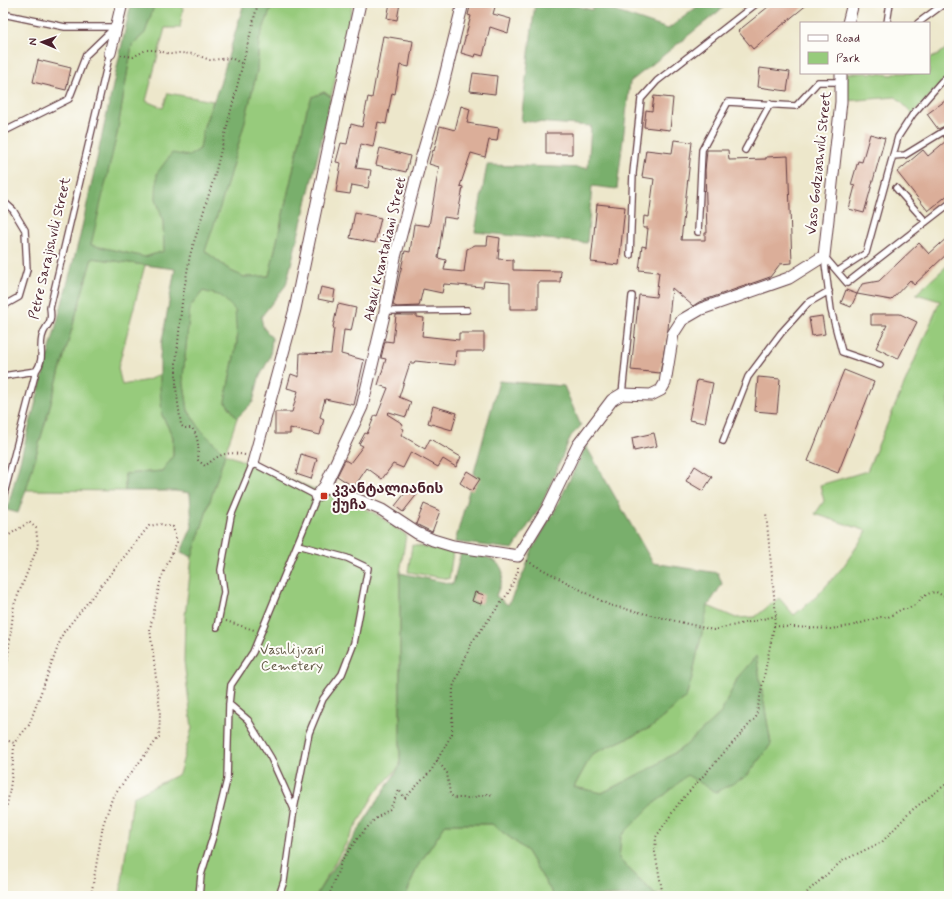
<svg xmlns="http://www.w3.org/2000/svg" width="952" height="899" viewBox="0 0 952 899" font-family="Mynerve,'Noto Sans Georgian',sans-serif">
	<rect width="100%" height="100%" fill="#fdfcf7"/>
	<filter id="ink" filterUnits="userSpaceOnUse"><feTurbulence type="fractalNoise" baseFrequency=".025" numOctaves="2"/><feDisplacementMap in="SourceGraphic" scale="8" xChannelSelector="R" yChannelSelector="G"/><feConvolveMatrix kernelMatrix="1 2 1 2 8 2 1 2 1" color-interpolation-filters="sRGB"/></filter>
	<filter id="wash" filterUnits="userSpaceOnUse"><feTurbulence type="fractalNoise" baseFrequency=".012" numOctaves="4" result="noise"/><feDisplacementMap in="SourceGraphic" scale="16" xChannelSelector="R" yChannelSelector="G"/><feGaussianBlur stdDeviation="0.9" result="paint"/><feColorMatrix in="noise" values="0 0 0 0 0 0 0 0 0 0 0 0 0 0 0 0 0 1.4 0 .05"/><feComposite in="paint" operator="in"/></filter>
	<g filter="url(#wash)">
		<rect width="100%" height="100%" fill="#ede7cb"/>
		<path fill="#97cb7c" stroke="#707554" d="M155 3H176L183 8 180 28H165L146 101 163 108 168 93 213 101 204 126 200 149 189 156 156 198 163 221 164 251 145 257 90 245 117 134 132 45 145 33Z
			M273 3H353L331 97 324 92 307 109 269 276 244 277 231 271 205 251 212 229 222 201 244 125 257 71 259 40Z
			M949 46V75L913 114 896 97 845 101 847 73H873L892 75 897 73H929V59L938 55Z
			M92 258 145 265 118 368 122 385 148 380 160 374 162 415 173 437V456L162 471 125 474V491L26 490Z
			M949 264V896H663L662 892 656 895 619 859 621 836 652 805 673 788 687 774 746 777 771 744 756 657 738 677 721 713 685 746 653 767 602 793 574 787 592 754 652 727 686 697 692 677 708 606 736 618 755 617 779 598 794 615 817 596 843 567 867 531 815 514 824 501 820 485 867 471 940 301 916 294Z
			M203 291 221 296 236 310 237 342 225 401 237 418 225 454 373 512 406 535 400 573V766L375 793 318 892 317 896H120L133 797 179 774 192 728 184 661 185 616 192 557 225 454 201 430 188 410 183 377 190 307Z
			M412 545 453 552 449 579 408 572Z
			M446 824H492L526 850 554 896H406L416 869Z"/>
		<path fill="#79af6c" stroke="#62674c" d="M131 3H155L145 33 132 45 117 134 91 245 145 257 164 251 163 221 156 198 157 173 172 153 189 156 200 149 204 126 220 84 244 3H273L259 40 257 71 244 125 222 201 205 251 231 271 244 277 269 276 307 109 312 97 324 92 331 97 322 138 286 285 261 317 263 327 272 338 270 357 259 378 253 402 237 418 225 401 237 342 235 310 221 296 203 291 190 307 183 377 188 411 201 430 225 454 192 557 181 552 192 527 190 493 175 491H125V474L162 471 173 456V437L162 415 160 389V356L162 341 175 269 92 258 26 490 18 513 7 510 80 236Z
			M535 3H566L592 10 594 3H610L608 9 668 29 702 3H729L630 82 617 189 592 186 587 243 475 232 487 165 588 168 591 126 521 121Z
			M499 381 564 386 581 426 571 436 541 506 513 549 455 542Z
			M586 446 653 563 718 573 722 584 708 606 692 677 686 697 652 727 592 754 574 787 602 793 653 767 685 746 721 713 738 677 756 656 771 744 746 777 716 792 687 775 673 788 652 805 621 836 619 859 656 896H554L526 850 492 824H446L416 869 406 896H317L318 892 400 766V573L453 584 461 552C475 555 501 556 503 574 503 580 498 590 496 596L508 605 524 572 532 550 554 512Z"/>
		<g id="blocks">
			<path fill="#dbae99" d="M390 3H400L397 20 387 18Z
				M471 3H482L495 7 493 14 511 19 508 33 490 27 483 56 476 54 475 57 461 53 471 16 468 15Z
				M773 3H809L753 49 738 31Z
				M383 36 413 41 409 67 400 65 395 94 392 93 386 124 378 122 373 147 361 144 356 168 371 170 368 188 352 185 350 194 336 192 341 163 336 162 341 143 347 144 351 124 362 127 368 97 372 98Z
				M38 60 71 68 66 90 33 82Z
				M760 68 790 72 787 91 758 87Z
				M473 73 497 76 495 94 470 91Z
				M654 96 673 98 670 130 644 127 646 110 652 111Z
				M949 98V124L938 129 927 114Z
				M461 106 470 109 467 123 499 128 497 141 489 140 485 157 471 153 460 186 463 187 457 219 444 217 438 258 446 260 444 270 464 272 467 249 475 245H487L488 236 500 238 498 259 513 260V270L561 271 560 282H538V309H510V283L484 281 483 287 444 284 442 293 423 289 419 306 397 307 393 305 405 251 410 252 414 224 429 226 439 167 429 164 433 150 434 151 440 126 455 130Z
				M546 133H572V154H546Z
				M949 133V194L928 211 897 172 923 150 928 156 946 141 943 136Z
				M870 134 885 138 864 213 849 209 855 186 851 185 858 161 862 162Z
				M674 140 692 142 681 240H705V233H707L705 170 707 150H728L729 160 766 159V157L788 156 792 263 780 264 770 277 699 302 693 306 672 288 668 329 660 373 631 370 639 295 656 297 659 272 639 270 642 246 646 247 648 228H643L644 216 649 217 654 179 642 177 646 150 672 153Z
				M380 148 410 156 406 172 376 165Z
				M597 204 625 207 619 265 591 262Z
				M355 212 381 218 375 243 350 238Z
				M949 236V252L914 285 910 280 891 300 857 294 862 284 879 281 919 243 929 254Z
				M321 287 335 290 333 302 318 299Z
				M846 290 857 294 851 307 841 303Z
				M338 304 356 308 351 331 344 330 341 354 364 360 354 405 325 399 320 417 324 419 320 435 290 428V434H275V412H292L298 391 287 388 291 374 299 377 300 353 331 354 334 328 333 327Z
				M871 314H900L917 322 898 359 876 348 887 325H871Z
				M396 315H417V317L424 318 422 336 459 340V333H484V351H456L455 365 415 361 414 363H410L399 397 411 402 406 417 389 412 387 414 403 424 401 428 404 429 401 435 425 449 430 439 461 457 456 467 443 459 438 467 411 452 403 468 393 464 382 479 367 468 354 487 337 476 345 460 350 463 363 446 359 444 365 433 367 434 375 415 377 416 388 388 378 385 386 359 381 358 385 341 393 342Z
				M822 316 825 334 812 336 809 318Z
				M844 370 874 382 838 473 808 461Z
				M758 377 780 379 777 413 755 411Z
				M697 380 713 383 705 423 689 420Z
				M433 406 457 413 452 430 428 423Z
				M654 433 657 446 634 451 632 438Z
				M301 454 317 459 311 479 296 474Z
				M695 466 712 477 703 491 686 481Z
				M467 471 480 479 472 491 460 483Z
				M410 487 418 493 403 512 395 506Z
				M424 504 440 511 432 532 416 524Z
				M475 592 484 595 481 604 472 601Z"/>
		</g>
	</g>
	<g filter="url(#ink)">
		<use href="#blocks" fill-opacity="0" stroke="#623d43" stroke-width="1"/>
		<g fill="none" stroke-linecap="round" stroke-linejoin="round">
			<defs>
				<path id="service" d="M3 14 65 27H116
					M887 23 890 3
					M918 23 945 3
					M3 132 69 99 86 55 114 28
					M745 150 770 104
					M893 156 905 155 949 128
					M896 188 926 222
					M3 201 13 210 25 230 27 270 19 297 3 306
					M698 232 702 150 728 102 796 106 818 82H841
					M630 255 633 173 641 99 657 81 757 3
					M824 256 847 283 949 204
					M824 256 831 310 842 352 880 365
					M838 271 866 253 898 137 913 114 942 81 949 75
					M385 311 467 310
					M3 376 36 371
					M622 394 632 296
					M723 441 748 377 781 333 808 303 829 291
					M3 498 36 371C45 358 39 351 42 337 45 323 53 327 50 308L110 53
					M229 704 248 720 271 758 294 809
					M199 896 201 875 214 833 227 780 229 704 231 685 253 652 317 496 253 463 231 516 221 570 224 592 217 627
					M279 896 284 881 294 809 309 733 323 699 342 674 354 643 368 568 347 558 298 545"/>
				<path id="minor" d="M848 23 853 3
					M110 53 122 3
					M253 463 295 309 334 121 360 3
					M325 486 382 510 417 533 433 540 453 546 518 556 548 507 578 445 612 400 622 394 651 395 661 390 665 383 673 334 682 320 701 309 789 278 824 256 841 102V73
					M317 496 325 486 362 407 385 311 395 257 421 159 442 88 463 3"/>
			</defs>
			<use href="#service" stroke="#623d43" stroke-width="8"/>
			<use href="#minor" stroke="#623d43" stroke-width="13"/>
			<path stroke="#623d43" stroke-width="2" stroke-dasharray="1 3" stroke-linecap="butt" d="M121 55 133 57 146 50H154L171 54 179 53 194 54 210 60 231 58 243 64
				M245 455C225 451 220 454 205 466L198 460C199 449 199 438 192 428H184L181 425 176 388V363L182 302 190 255 214 178 258 3
				M3 539 29 522 36 528 38 546 14 605 3 697
				M527 561 609 605 713 630 776 616
				M226 621 254 630
				M774 626 830 629 851 626 881 617H888L902 609H908L918 603 921 598 930 593 936 592 943 596 949 593
				M3 736 6 740 14 743 29 725 63 633 149 526 160 524 173 527 177 542 161 578 150 629 160 711 159 737 113 796 103 825 91 896
				M437 760 447 773 450 794 454 798H471L487 794 494 795
				M3 821C10 796 13 770 14 743
				M329 896 342 860 357 839 375 819 390 809 399 790 405 798 431 771 452 734 453 687 472 642 509 592 518 571V567
				M663 896 655 852 656 837 678 804 756 717 776 616 766 513
				M805 896 808 891 842 861 882 842 912 810 949 782"/>
			<use href="#service" stroke="#fff" stroke-width="5.5"/>
			<use href="#minor" stroke="#fff" stroke-width="11"/>
		</g>
	</g>
	<rect fill="#c8321e" stroke="#fdfcf7" stroke-width="1.5" x="320" y="492" width="8" height="8" rx="2"/>
	<g text-anchor="middle" stroke-width="4" stroke-linejoin="round" paint-order="stroke">
		<g font-size="14" fill="#4a1f2b" stroke="#fdfcf7">
			<text transform="translate(818 163) rotate(-84)" y="5">Vaso Godziashvili Street</text>
			<text transform="translate(49 248) rotate(-77)" y="5">Petre Sarajishvili Street</text>
			<text transform="translate(384 249) rotate(-77)" y="5">Akaki Kvantaliani Street</text>
		</g>
		<g font-size="14" font-weight="bold" fill="#4a1f2b" stroke="#fdfcf7" text-anchor="start">
			<text x="332" y="493">კვანტალიანის<tspan x="332" dy="16">ქუჩა</tspan></text>
		</g>
		<g font-size="14" fill="#655b47" stroke="#fdfcf7">
			<text x="292" y="654">Vashlijvari<tspan x="292" dy="16">Cemetery</tspan></text>
		</g>
	</g>
	<rect width="952" height="899" fill="none" stroke="#fdfcf7" stroke-width="16"/>
	<rect x="800" y="22" width="130" height="52" fill="#fdfcf7" stroke="#b5a4a5"/>
	<rect x="808" y="35" width="20" height="6" fill="#ffffff" stroke="#b5a4a5"/>
	<text x="836" y="42" font-size="12" fill="#4a1f2b">Road</text>
	<rect x="808" y="52" width="20" height="12" fill="#97cb7c" stroke="#b5a4a5"/>
	<text x="836" y="62" font-size="12" fill="#4a1f2b">Park</text>
	<g transform="translate(42 42) rotate(272)" stroke="#fdfcf7" stroke-width="3" paint-order="stroke">
	<path d="M0-3L7 15L0 10L-7 15Z" fill="#4a1f2b"/>
	<text y="-6" font-size="11" font-weight="bold" text-anchor="middle" fill="#4a1f2b">N</text>
	</g>
</svg>
